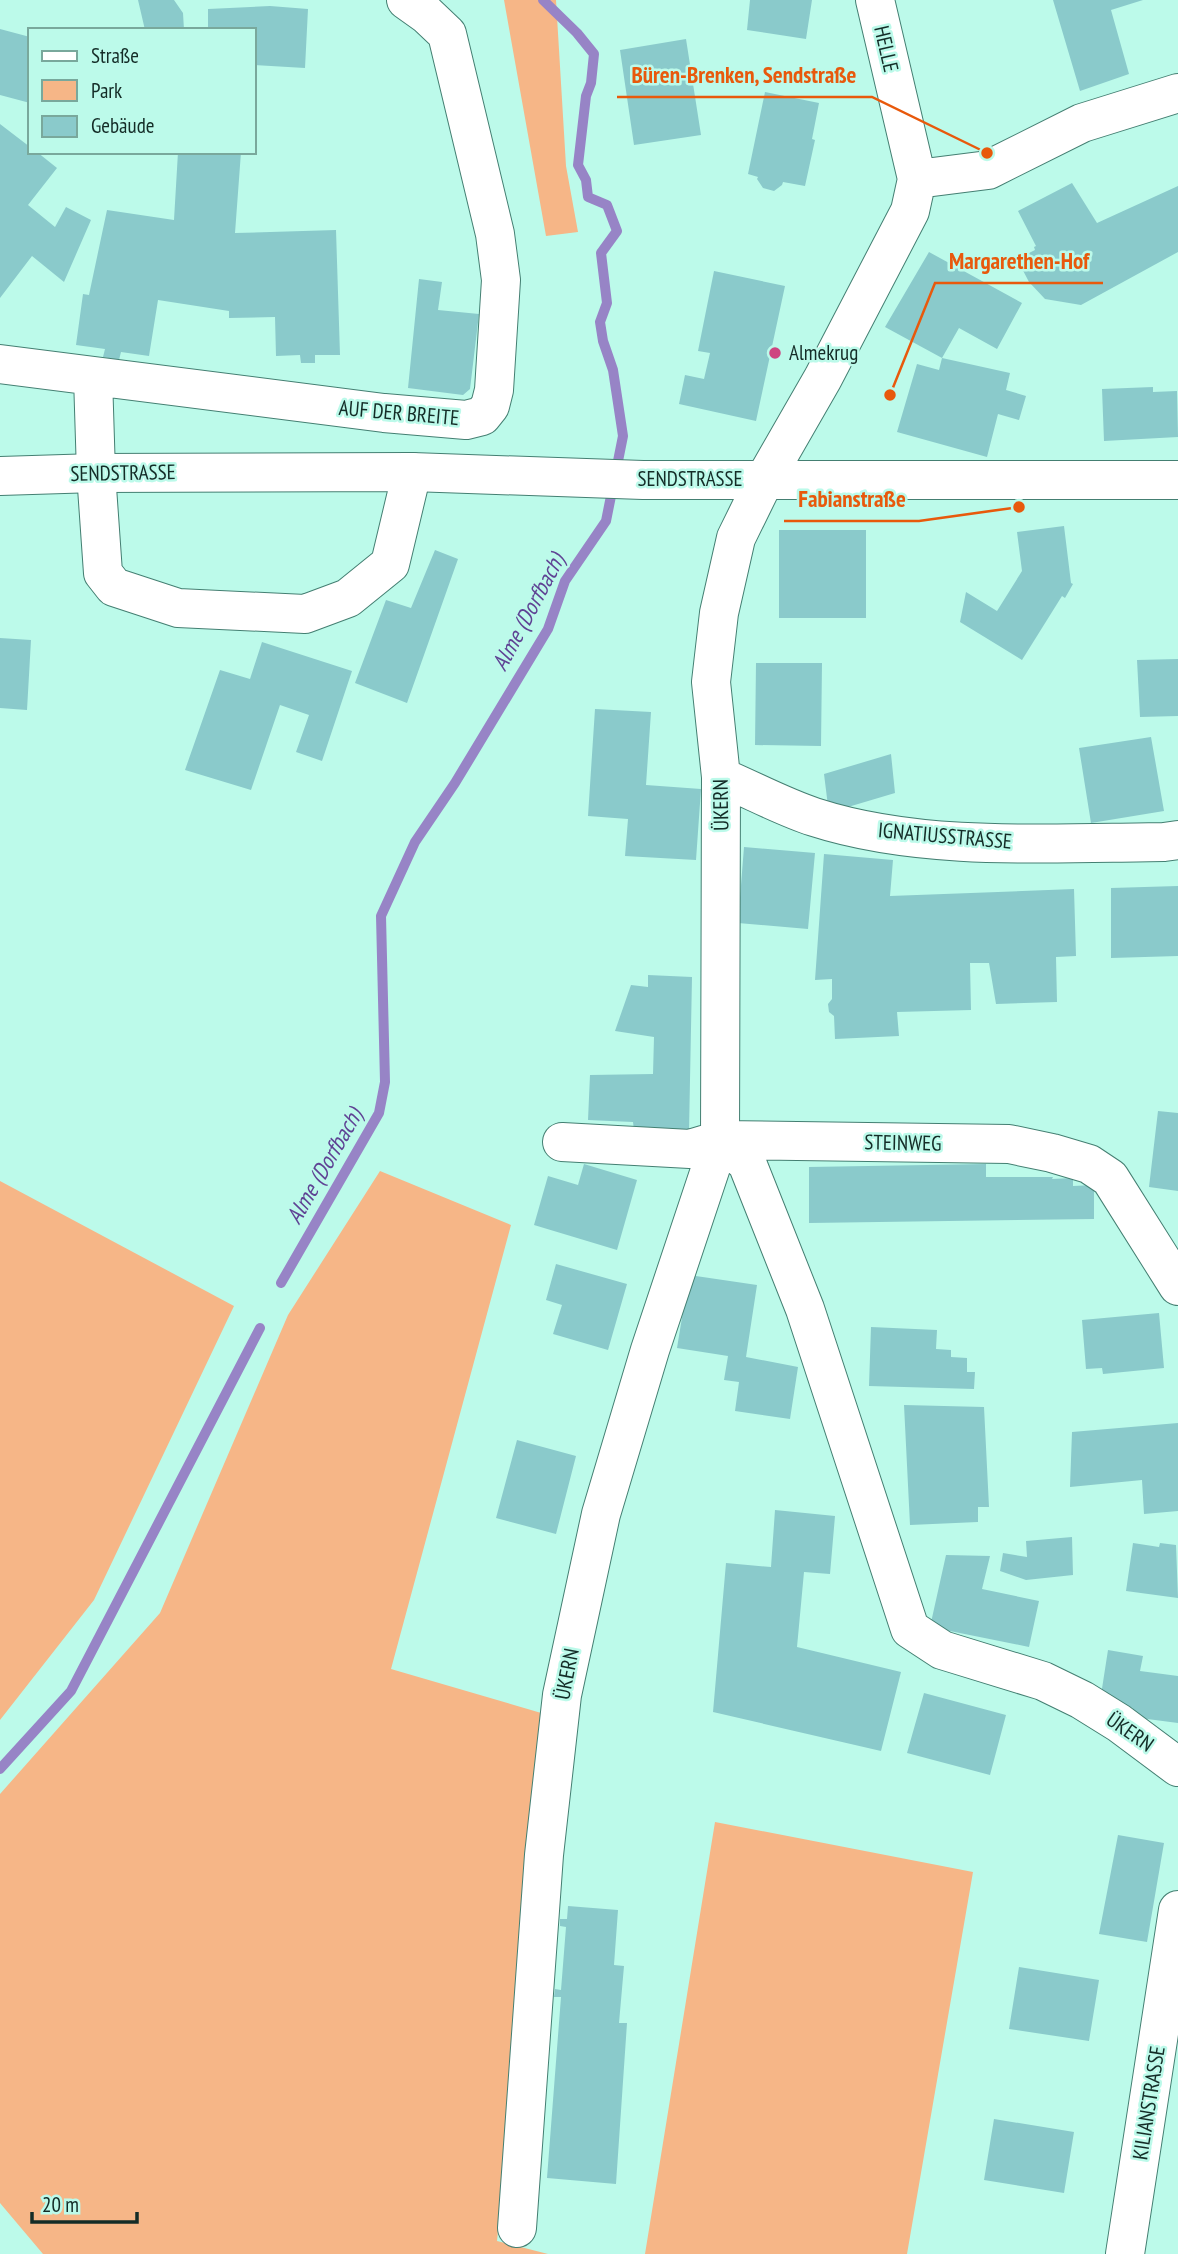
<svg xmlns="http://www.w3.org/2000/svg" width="1178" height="2254" viewBox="0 0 1178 2254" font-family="'PT Sans Narrow',sans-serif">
	<rect width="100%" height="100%" fill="#bcfaea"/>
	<path fill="#f6b687" d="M504 0H556L566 166 578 232 546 236Z
		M380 1171 511 1225 391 1669 548 1715 497 2241 548 2254H43L0 2203V1794L160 1613 288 1315Z
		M0 1181 234 1306 94 1600 0 1720Z
		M715 1822 973 1872 907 2254H645Z"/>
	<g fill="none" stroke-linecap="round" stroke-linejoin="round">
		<path stroke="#9784c6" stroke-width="10" d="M281 1283 379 1113 385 1082 381 916 415 842 455 783 548 629 565 581 606 521 623 436 613 370 603 341 600 322 607 303 601 253 617 231 607 205 588 197 586 180 578 165 586 96 591 83 594 54 577 33 543 0
			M0 1769 71 1691 260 1328"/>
	</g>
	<path fill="#8acacb" d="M138 0H174L183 13 184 30H145Z
		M750 0H812L806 39 747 30Z
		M1053 0H1143L1111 10 1129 74 1080 91Z
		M270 6 308 9 305 68 254 65V30H208V9Z
		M0 29 30 37V103L0 95Z
		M686 39 701 135 634 145 620 50Z
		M765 92 819 103 812 139 815 140 805 186 783 182 782 185 774 191 763 188 757 179 758 177 748 174Z
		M0 124 30 147V152H37L57 168 28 205 55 227 66 207 91 220 64 282 32 256 0 298Z
		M178 152H241L235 233 336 230 340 355H315V363H301L300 355 276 356 275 317 229 318V311L158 300 149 356 121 352 119 360 103 357 105 349 76 345 83 294 89 295 107 210 174 220Z
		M1072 183 1097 223 1178 186V252L1081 305 1045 299 1029 282 1017 259 1035 250 1034 247 1036 246 1018 211Z
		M929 252 1022 303 997 349 959 328 942 358 885 327Z
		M714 271 785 286 756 421 679 404 685 375 704 379 710 353 698 351Z
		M419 279 442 282 438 310 479 314 470 389 463 395 408 388Z
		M942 358 1010 373 1006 390 1026 396 1019 420 998 414 987 457 897 432 917 364 939 370Z
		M1153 387V392L1177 391 1178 437 1104 441 1102 389Z
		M1064 526 1071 583 1073 584 1065 598 1062 596 1022 660 960 622 966 592 997 611 1022 571 1017 532Z
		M779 530H866V618H779Z
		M435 550 458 559 407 703 355 683 386 600 411 608Z
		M0 638 31 640 27 710 0 708Z
		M262 642 352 671 322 761 296 752 309 715 280 705 251 790 185 770 220 670 250 679Z
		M1178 659V716L1140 717 1137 660Z
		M756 663H822L821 746 755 745Z
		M595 709 651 712 646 785 701 789 696 860 625 856 628 819 588 816Z
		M1151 737 1164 811 1091 823 1079 748Z
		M891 754 895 793 848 807 828 806 824 774Z
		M744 847 815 853 808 929 738 923Z
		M824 854 893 860 890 896 1074 889 1076 956 1056 957 1057 1002 996 1004 989 963H970L971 1010 897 1012 899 1036 835 1039 834 1016 829 1012 828 1004 832 999V979L815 980Z
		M1178 886V956L1111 958V888Z
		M648 975 692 977 689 1132 634 1130 633 1122 588 1120 590 1075 653 1074 654 1037 615 1031 631 985 648 987Z
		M1158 1111 1178 1113V1191L1149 1187Z
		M584 1164 637 1180 617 1250 534 1225 548 1176 578 1185Z
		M986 1164V1177H1053L1052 1179 1073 1178V1186L1094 1185V1219L809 1223V1167Z
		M556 1264 627 1284 608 1350 553 1334 562 1305 546 1300Z
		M689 1275 757 1285 746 1357 798 1367 790 1419 735 1411 739 1382 724 1380 728 1356 677 1348Z
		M1159 1313 1164 1368 1103 1374 1102 1368 1086 1369 1082 1320Z
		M871 1327 937 1330 936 1349 951 1350V1357L967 1358V1372H975L974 1389 869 1386Z
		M904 1405 984 1407 989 1507H978V1522L910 1525Z
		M1178 1423V1511L1144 1514 1142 1480 1070 1487 1072 1432Z
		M517 1440 576 1456 556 1534 496 1518Z
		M775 1510 835 1516 830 1574 804 1572 797 1647 901 1672 881 1751 713 1712 726 1563 771 1567Z
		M1072 1537 1073 1575 1026 1580 1000 1571 1003 1553 1027 1557 1026 1541Z
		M1133 1543 1159 1547 1160 1543 1176 1545 1178 1598 1126 1591Z
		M946 1555 990 1556 982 1589 1039 1601 1029 1647 930 1627Z
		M1108 1650 1143 1656 1140 1671 1178 1676V1723L1132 1717 1133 1708 1116 1704 1101 1695Z
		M924 1693 1006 1715 990 1775 907 1753Z
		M1118 1835 1164 1843 1147 1942 1099 1934Z
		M568 1906 618 1910 614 1965 624 1966 619 2023H627L616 2184 547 2178 561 1997H554L555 1989 561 1990 566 1927 560 1926V1919H567Z
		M1019 1967 1099 1980 1089 2041 1009 2029Z
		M994 2119 1074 2132 1064 2193 984 2180Z"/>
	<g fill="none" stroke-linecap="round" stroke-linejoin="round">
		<defs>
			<path id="minor" d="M875 0 917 179
				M1178 93 1082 123 988 170 917 179 910 211 823 378 765 479 736 538 719 613 711 682 721 777 720 1140 747 1163 805 1309 910 1629 942 1650 1043 1681 1082 1700 1119 1723 1178 1767
				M0 364 384 413 466 420 482 416 490 406 494 390 501 280 495 234 447 34 427 15 406 0
				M93 377 96 473 103 573 114 587 178 608 305 614 348 598 390 564 412 472
				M721 777C752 790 783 807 814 817 922 852 1052 843 1164 842L1178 840
				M562 1142 690 1149 720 1140 1009 1144 1052 1153 1089 1164 1110 1178 1178 1286
				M517 2228 544 1855 562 1695 601 1514 650 1350 720 1140"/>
			<path id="major" d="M0 476 96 473 412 472 643 480H1178
				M1125 2254 1178 1910"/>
		</defs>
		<use href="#minor" stroke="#447f72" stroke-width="40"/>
		<use href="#major" stroke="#447f72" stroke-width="40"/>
		<use href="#minor" stroke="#fff" stroke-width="38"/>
		<use href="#major" stroke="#fff" stroke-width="38"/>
	</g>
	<circle fill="#ce4580" stroke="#bcfaea" stroke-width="2.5" cx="775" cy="353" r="7"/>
	<g text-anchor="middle" stroke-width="5" stroke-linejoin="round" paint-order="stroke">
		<g font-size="21" fill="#142c27" stroke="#bcfaea">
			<text transform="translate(886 49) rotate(77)" y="7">HELLE</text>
			<text transform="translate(399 413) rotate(5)" y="7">AUF DER BREITE</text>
			<text transform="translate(123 473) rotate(-1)" y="7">SENDSTRASSE</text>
			<text x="690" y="486">SENDSTRASSE</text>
			<text transform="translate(721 805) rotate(-91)" y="7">ÜKERN</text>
			<text transform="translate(945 836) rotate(5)" y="7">IGNATIUSSTRASSE</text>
			<text transform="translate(903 1143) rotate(1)" y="7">STEINWEG</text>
			<text transform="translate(567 1674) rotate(-79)" y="7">ÜKERN</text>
			<text transform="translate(1130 1732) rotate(35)" y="7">ÜKERN</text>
			<text transform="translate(1149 2103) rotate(-81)" y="7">KILIANSTRASSE</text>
		</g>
		<g font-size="21" fill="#142c27" stroke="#bcfaea" text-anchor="start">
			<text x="789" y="360">Almekrug</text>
		</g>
		<g font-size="23" font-style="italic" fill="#5f4394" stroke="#bcfaea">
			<text transform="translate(528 612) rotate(-62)" y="8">Alme (Dorfbach)</text>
			<text transform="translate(324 1166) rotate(-60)" y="8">Alme (Dorfbach)</text>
		</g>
	</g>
	<path fill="none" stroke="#e8590c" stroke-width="2.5" d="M987 153L872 97H617M890 395L935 283H1103M1019 507L919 521H784"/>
	<g fill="#e8590c" stroke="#bcfaea" stroke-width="2.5">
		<circle cx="987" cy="153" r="7"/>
		<circle cx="890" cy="395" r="7"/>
		<circle cx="1019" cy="507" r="7"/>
	</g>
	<g font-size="23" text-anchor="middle" font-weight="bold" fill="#e8590c" stroke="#bcfaea" stroke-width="5" stroke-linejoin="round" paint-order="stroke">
		<text x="744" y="83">Büren-Brenken, Sendstraße</text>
		<text x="1019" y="269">Margarethen-Hof</text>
		<text x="852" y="507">Fabianstraße</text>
	</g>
	<rect x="28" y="28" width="228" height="126" fill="#bcfaea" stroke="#79a89c" stroke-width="2"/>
	<rect x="42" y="51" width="35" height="10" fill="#ffffff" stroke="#79a89c" stroke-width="2"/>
	<text x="91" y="63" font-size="21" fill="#142c27">Straße</text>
	<rect x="42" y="80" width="35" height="21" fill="#f6b687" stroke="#79a89c" stroke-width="2"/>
	<text x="91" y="98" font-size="21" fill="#142c27">Park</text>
	<rect x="42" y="116" width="35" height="21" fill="#8acacb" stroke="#79a89c" stroke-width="2"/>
	<text x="91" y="133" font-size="21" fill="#142c27">Gebäude</text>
	<path d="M32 2212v10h105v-10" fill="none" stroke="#142c27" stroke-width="3.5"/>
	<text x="42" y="2212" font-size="21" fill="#142c27" stroke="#bcfaea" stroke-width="5" paint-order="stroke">20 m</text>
</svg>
